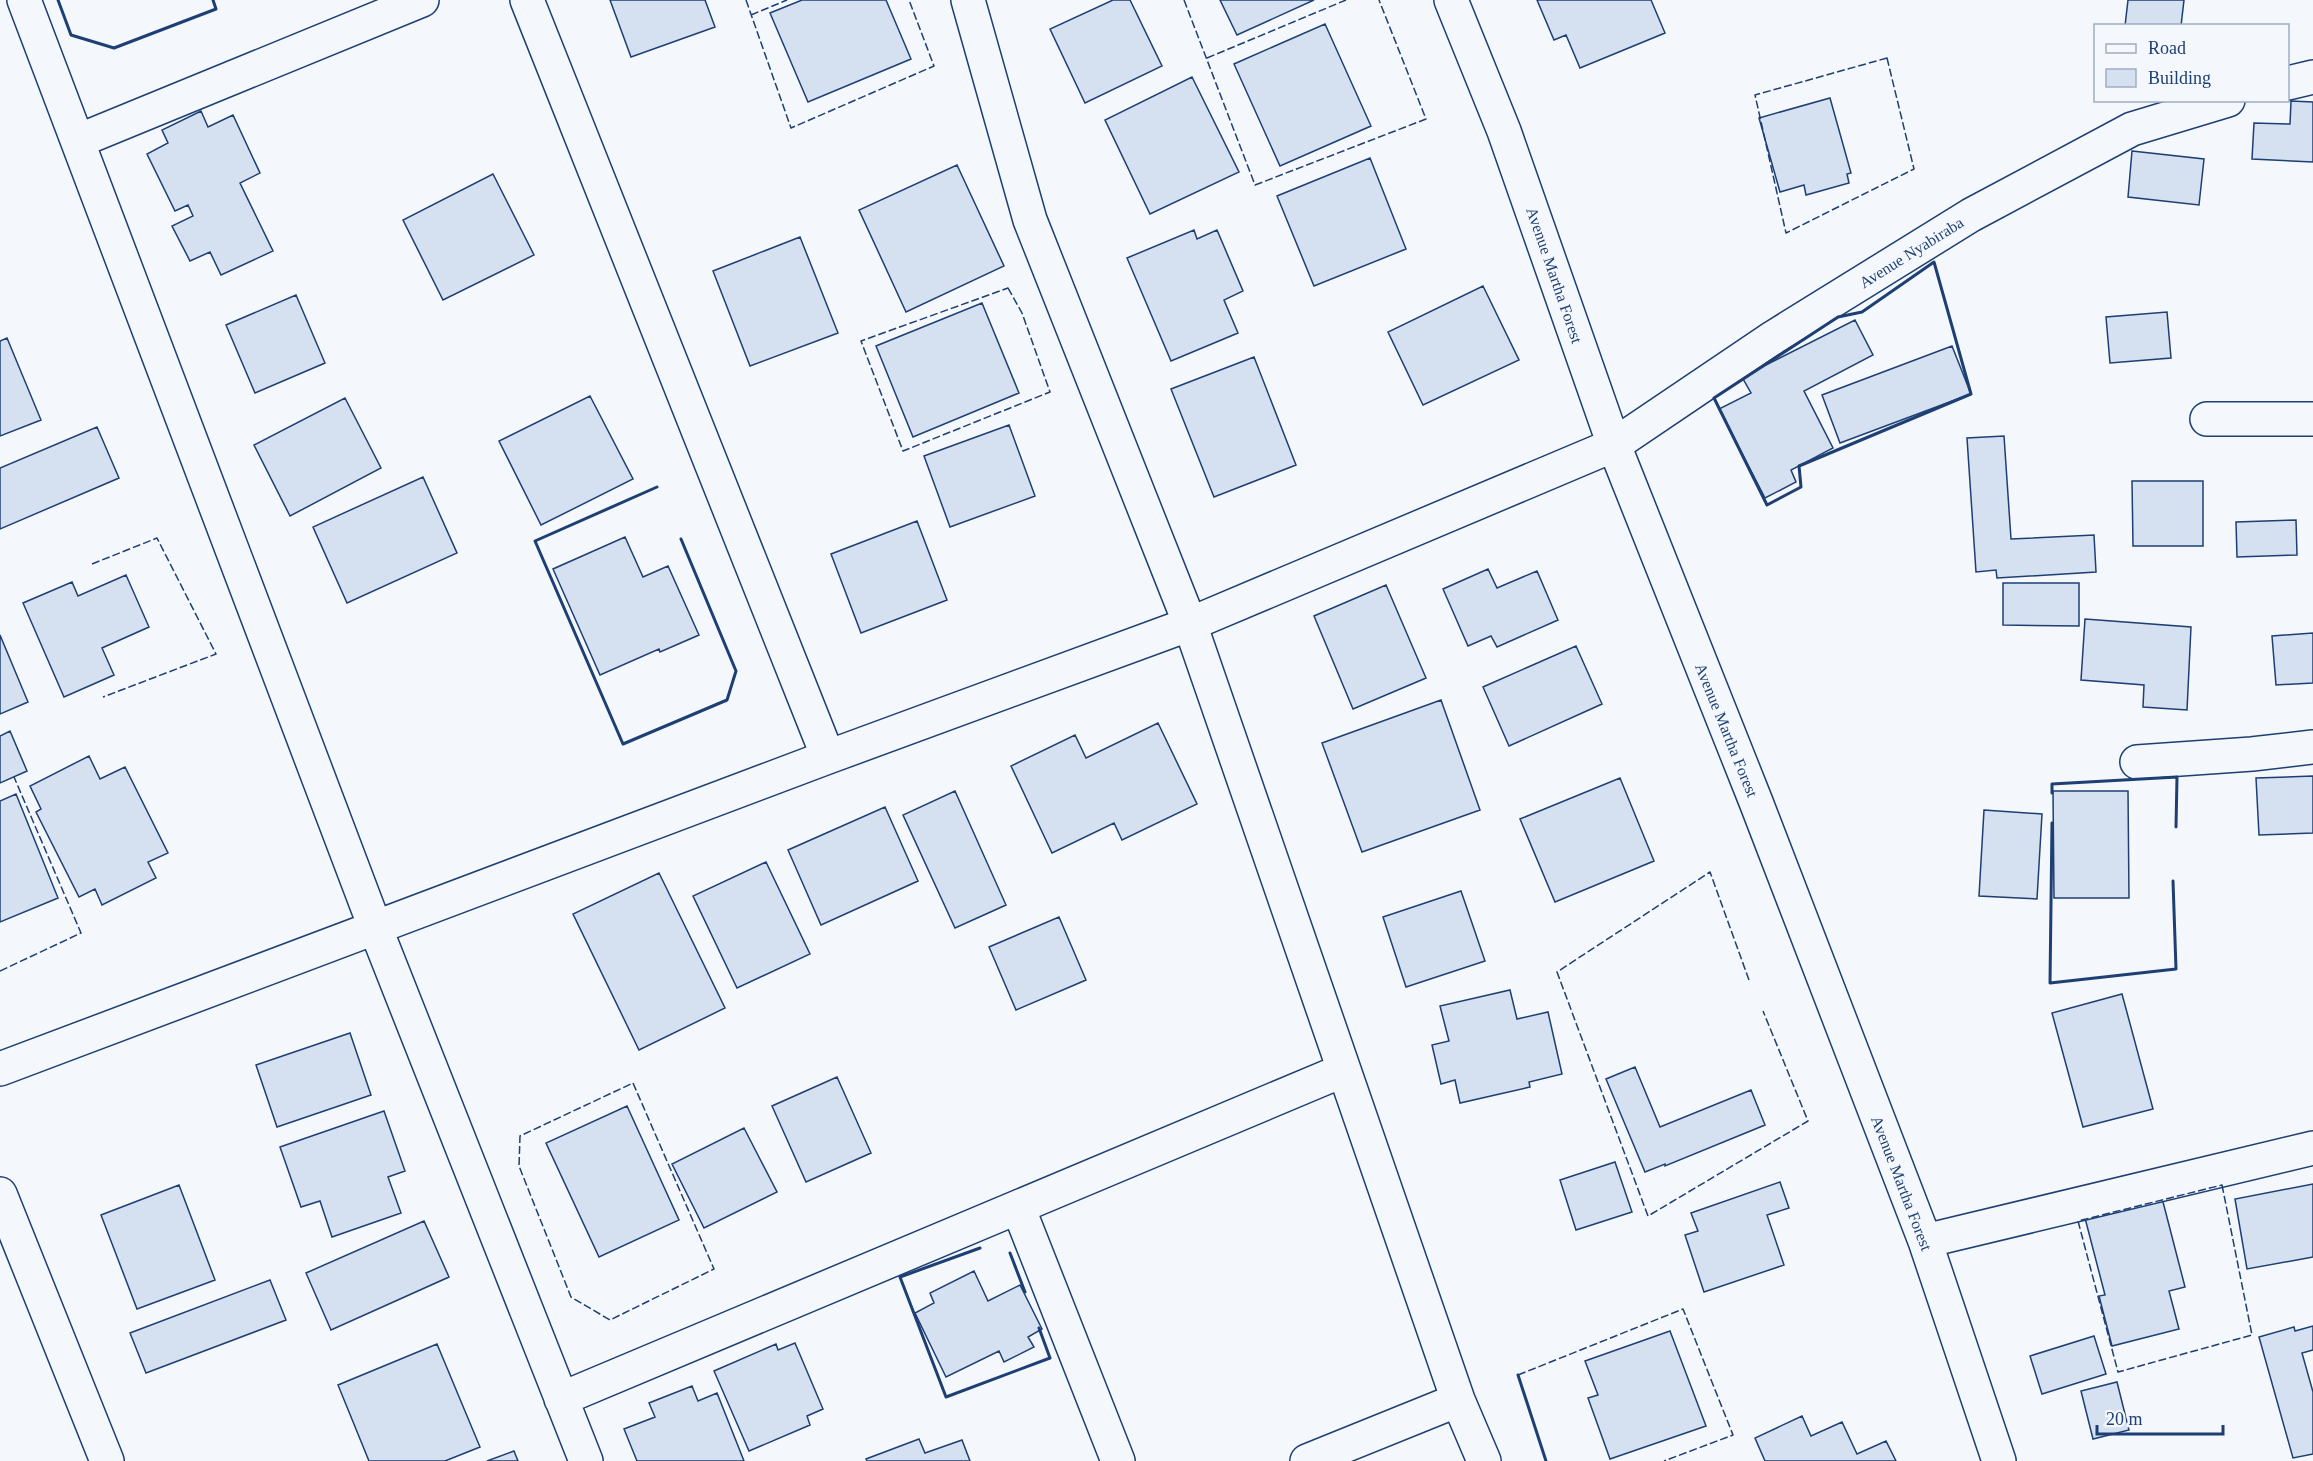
<svg xmlns="http://www.w3.org/2000/svg" width="2313" height="1461" viewBox="0 0 2313 1461" font-family="Georgia,serif">
	<rect width="100%" height="100%" fill="#f4f7fb"/>
	<path fill="#d5e0f0" stroke="#1d3f73" stroke-width="1.5" d="M610 0H705L715 27 631 57Z
		M802 0H886L911 59 808 102 770 13Z
		M1113 0H1130L1162 66 1085 103 1050 29Z
		M1220 0H1314L1237 35Z
		M1537 0H1651L1665 33 1580 68 1566 35 1554 40Z
		M2128 0H2184L2181 26H2125Z
		M1325 24 1371 126 1280 166 1234 64Z
		M1192 77 1239 172 1150 214 1105 120Z
		M1830 98 1851 173 1847 174 1849 183 1806 195 1804 185 1780 192 1759 118Z
		M2291 101 2313 102V162L2252 159 2254 123 2290 124Z
		M201 111 208 127 233 115 260 173 240 183 273 251 221 275 210 252 190 261 172 226 193 216 188 205 175 211 147 154 168 143 162 130Z
		M2132 151 2204 159 2199 205 2128 197Z
		M1370 158 1406 249 1314 286 1277 196Z
		M957 165 1004 266 906 312 859 210Z
		M493 174 534 255 443 300 403 220Z
		M1194 230 1197 239 1217 230 1243 291 1224 300 1238 333 1171 361 1127 258Z
		M800 237 838 333 750 366 713 271Z
		M1483 286 1519 360 1423 405 1388 332Z
		M296 295 325 363 255 393 226 325Z
		M982 303 1019 393 913 437 876 346Z
		M2167 312 2171 358 2110 363 2106 317Z
		M1855 320 1873 355 1804 391 1833 448 1791 470 1796 482 1765 498 1719 409 1751 393 1742 377Z
		M7 338 41 420 0 436V341Z
		M1952 346 1971 394 1840 443 1822 395Z
		M1254 357 1296 465 1214 497 1171 389Z
		M590 396 633 479 541 525 499 441Z
		M345 398 381 468 290 516 254 445Z
		M1009 425 1035 496 950 527 924 456Z
		M97 427 119 478 0 529V468Z
		M2004 436 2011 539 2094 535 2096 572 1997 578 1996 570 1976 572 1967 438Z
		M423 477 457 553 347 603 313 527Z
		M2132 481H2203V546H2133Z
		M2296 520 2297 555 2237 557 2236 522Z
		M917 521 947 600 861 633 831 554Z
		M625 537 643 577 668 566 699 635 660 652 659 649 600 675 553 569Z
		M1488 569 1497 588 1537 571 1558 620 1497 647 1491 636 1468 646 1443 589Z
		M126 575 149 627 102 648 114 675 64 697 23 603 72 582 78 596Z
		M2003 583H2079V626L2003 625Z
		M1386 585 1426 678 1353 709 1314 616Z
		M2085 619 2191 627 2187 710 2143 707 2144 685 2081 680Z
		M2313 633V683L2276 685 2272 636Z
		M0 635 28 702 0 714Z
		M1576 646 1602 704 1509 746 1483 687Z
		M1441 700 1480 810 1362 852 1322 743Z
		M1158 723 1197 804 1122 840 1114 823 1052 853 1011 766 1075 735 1086 758Z
		M10 731 27 771 0 783V736Z
		M89 756 100 779 125 767 168 853 148 862 156 878 102 905 95 889 79 897 36 812 41 809 30 786Z
		M2313 776V833L2259 835 2256 778Z
		M1620 778 1654 861 1555 902 1520 819Z
		M955 791 1006 905 955 928 903 815Z
		M2053 791H2128L2129 898H2054Z
		M16 794 58 898 0 922V801Z
		M885 807 918 881 821 925 788 850Z
		M1984 810 2042 814 2037 899 1979 896Z
		M766 862 810 954 737 988 693 896Z
		M659 873 725 1008 639 1050 573 914Z
		M1461 891 1485 961 1406 987 1383 917Z
		M1059 917 1086 980 1016 1010 989 947Z
		M1510 990 1517 1019 1548 1012 1562 1074 1529 1082 1530 1087 1460 1103 1455 1080 1441 1084 1432 1045 1449 1041 1440 1006Z
		M2122 994 2153 1109 2083 1127 2052 1013Z
		M350 1033 371 1095 277 1127 256 1065Z
		M1635 1067 1660 1127 1751 1090 1765 1125 1665 1166V1164L1645 1172 1606 1079Z
		M837 1077 871 1153 806 1182 772 1106Z
		M627 1106 679 1220 599 1257 546 1143Z
		M384 1111 405 1171 388 1177 401 1213 332 1237 320 1201 301 1207 280 1147Z
		M744 1128 777 1192 704 1228 672 1164Z
		M1615 1162 1632 1212 1576 1230 1560 1180Z
		M1780 1182 1789 1208 1767 1215 1784 1265 1704 1292 1685 1235 1698 1231 1691 1213Z
		M2313 1184V1257L2247 1269 2235 1199Z
		M179 1185 215 1280 137 1309 101 1215Z
		M2162 1198 2185 1287 2169 1291 2179 1329 2112 1346 2099 1296 2105 1295 2085 1218Z
		M424 1221 449 1277 331 1330 306 1273Z
		M974 1271 988 1301 1020 1285 1042 1329 1028 1337 1034 1347 1004 1362 999 1351 946 1377 915 1313 934 1303 930 1293Z
		M270 1280 286 1320 146 1373 130 1333Z
		M2313 1326V1350L2302 1353 2313 1392V1454L2293 1458 2259 1337 2294 1327 2295 1331Z
		M1670 1331 1706 1426 1610 1459 1588 1398 1598 1395 1585 1361Z
		M2094 1336 2106 1374 2042 1394 2030 1356Z
		M795 1343 823 1409 807 1416 810 1425 749 1451 714 1371 776 1344 778 1350Z
		M437 1344 480 1447 445 1461H369L338 1385Z
		M2117 1382 2129 1430 2093 1439 2081 1391Z
		M692 1386 698 1401 717 1393 744 1461H637L624 1429 655 1417 649 1403Z
		M1802 1416 1811 1436 1842 1422 1857 1454 1886 1441 1896 1461H1765L1755 1438Z
		M919 1439 925 1453 962 1440 970 1461H867L866 1459Z
		M514 1451 518 1461H487Z"/>
	<g fill="none" stroke-linecap="round" stroke-linejoin="round">
		<defs>
			<path id="minor" d="M24 0 375 927 586 1461
				M527 0 828 757
				M968 0 1030 220 1190 624 1458 1400 1484 1461
				M1451 0 1504 131 1614 445 1756 802 1925 1241 1999 1461
				M2288 83 2313 77
				M78 141 422 0
				M2207 419H2313
				M2137 762 2252 754 2313 747
				M0 1069 828 757 1190 624 1614 445 1774 337 1971 215 2132 129 2228 100
				M0 1194 107 1461
				M1018 1207 1118 1461
				M1925 1241 2313 1148
				M561 1399 1344 1070
				M1307 1461 1458 1400"/>
		</defs>
		<use href="#minor" stroke="#1d3f73" stroke-width="36"/>
		<use href="#minor" stroke="#f4f7fb" stroke-width="33"/>
		<path stroke="#1d3f73" stroke-width="1.5" stroke-dasharray="8 3" stroke-linecap="butt" d="M746 0 791 128 934 66 909 0
			M1184 0 1255 185 1426 119 1379 0
			M751 15 787 0
			M1207 58 1346 0
			M1887 58 1914 169 1786 233 1755 95Z
			M1008 288 1022 313 1050 392 903 451 861 341Z
			M92 564 157 538 216 654 103 697
			M0 971 81 933 14 777
			M1749 980 1710 872 1557 972 1648 1216 1808 1121 1763 1011
			M633 1083 714 1269 610 1320 571 1297 519 1166 520 1136Z
			M2222 1185 2252 1335 2118 1372 2078 1221Z
			M1518 1375 1683 1309 1733 1435 1664 1461"/>
		<path stroke="#1d3f73" stroke-width="3" d="M58 0 71 35 114 48 216 9 213 0
			M1934 262 1971 394 1799 466 1801 487 1767 505 1714 398 1838 317 1862 312Z
			M657 487 535 541 623 744 727 700 736 671 681 539
			M2052 793V784L2177 777 2176 827
			M2052 823 2050 983 2176 969 2173 881
			M980 1248 900 1277 946 1397 1050 1358 1039 1328
			M1010 1253 1025 1292
			M1518 1375 1546 1461"/>
	</g>
	<g text-anchor="middle" stroke-width="4.5" stroke-linejoin="round" paint-order="stroke">
		<g font-size="16" fill="#1d3f73" stroke="#f4f7fb">
			<text transform="translate(1911 252) rotate(-32)" y="6">Avenue Nyabiraba</text>
			<text transform="translate(1555 275) rotate(71)" y="6">Avenue Martha Forest</text>
			<text transform="translate(1727 730) rotate(68)" y="6">Avenue Martha Forest</text>
			<text transform="translate(1902 1183) rotate(69)" y="6">Avenue Martha Forest</text>
		</g>
	</g>
	<rect x="2094" y="24" width="195" height="78" fill="#f4f7fb" stroke="#9eadc5" stroke-width="1.5"/>
	<rect x="2106" y="44" width="30" height="9" fill="#f4f7fb" stroke="#9eadc5" stroke-width="1.5"/>
	<text x="2148" y="54" font-size="18" fill="#1d3f73">Road</text>
	<rect x="2106" y="69" width="30" height="18" fill="#d5e0f0" stroke="#9eadc5" stroke-width="1.5"/>
	<text x="2148" y="84" font-size="18" fill="#1d3f73">Building</text>
	<path d="M2097 1425v9h126v-9" fill="none" stroke="#1d3f73" stroke-width="3"/>
	<text x="2106" y="1425" font-size="18" fill="#1d3f73" stroke="#f4f7fb" stroke-width="4.5" paint-order="stroke">20 m</text>
</svg>
